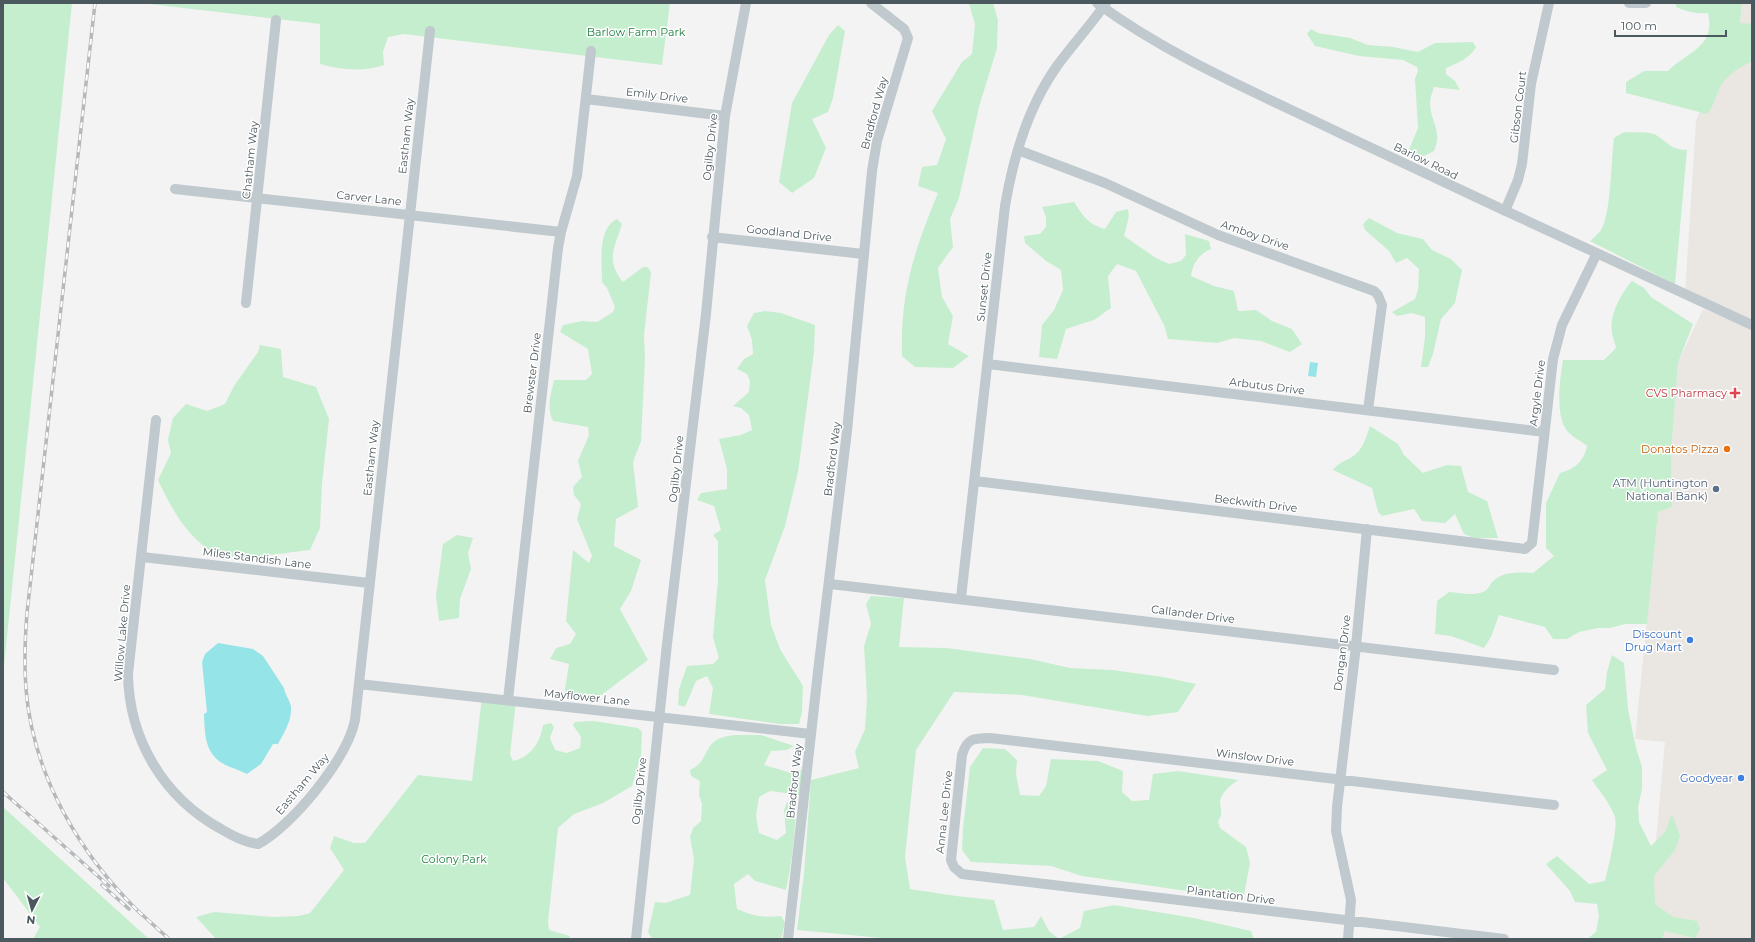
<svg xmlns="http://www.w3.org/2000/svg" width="1755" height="942" viewBox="0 0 1755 942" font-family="Montserrat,sans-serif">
	<rect width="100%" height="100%" fill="#f4f3f3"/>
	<path fill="#eae6e1" d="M1742 3H1752V325L1685 294 1696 121 1722 49 1740 23Z
		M1703 309 1752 327V939H1647L1665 742 1635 739 1658 511 1672 507 1671 454 1678 363Z"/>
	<path fill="#c5eece" d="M3 3H72L3 676Z
		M141 3H670L662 65 404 34 388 37 383 52 384 65C363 72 341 70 320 64V24Z
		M993 3 998 20 997 48 979 107 959 198 950 219 953 247 938 268 942 297 953 316 948 344 969 356 953 368 915 367 902 356C900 293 914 251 938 193L918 186 922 167 937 165 946 139 932 111 962 62 972 54 975 24 969 4Z
		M1676 3H1742L1740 23 1752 24V61C1737 69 1724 76 1718 92 1714 101 1713 107 1707 114L1626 93V82L1644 71H1668C1687 52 1716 47 1708 13 1696 14 1688 12 1676 7Z
		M838 25 845 31 833 98 828 112 812 119 826 148 814 178 792 193 779 182 792 103 829 35Z
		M1311 29 1318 33 1350 38 1368 45 1393 47 1418 52 1435 43 1473 42 1476 47C1469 59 1458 63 1446 68V74L1455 81 1460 90 1434 87C1433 92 1430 97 1430 102 1430 122 1443 130 1434 151L1424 156 1414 157 1408 152 1418 128 1415 79 1418 71 1417 67 1403 60 1359 56 1315 46 1307 34Z
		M1624 132C1633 133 1649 131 1656 135 1669 143 1669 149 1687 150L1675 284 1590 241C1593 238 1598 234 1601 230 1611 215 1611 160 1614 138Z
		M1074 202C1083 216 1089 225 1105 229L1116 212 1128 209 1129 216 1124 236 1156 258 1169 264 1181 261 1186 255 1185 234 1209 241 1211 249C1199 254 1193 263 1191 276L1214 286 1234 291 1238 311 1256 310 1272 321 1292 329 1302 344 1290 352 1261 341 1234 338 1217 343 1168 339 1164 325 1136 271 1117 264 1108 276 1111 308 1094 320 1066 329 1057 359 1039 357 1042 325 1054 310 1063 290 1061 270 1046 261 1025 243 1024 236 1040 234 1046 227V217L1042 207Z
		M1369 218 1397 233 1423 239 1432 250 1451 259 1462 270 1455 303 1441 319 1433 354 1428 367H1421L1425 337V317L1412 313 1397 316 1392 312 1415 299 1418 290 1419 269 1407 258 1396 263 1389 251 1365 230 1363 224Z
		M617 219 622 224C615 247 605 260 623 282L643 267H648L651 273 644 335 645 359 641 441 633 462 638 507 616 519 614 546 641 560 631 591 620 609 648 660 600 696 586 699 564 695 569 664 550 659 556 648 570 644 576 634 566 621 573 550 589 563 592 556 577 519 581 504 574 495 573 487 582 477 578 461 589 435 588 427 553 421C546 407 551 394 554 380H586L592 374 588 349 560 332 563 325 582 321 597 322 613 312 615 307 607 288 602 282C602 264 597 228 617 219Z
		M1632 281 1644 288 1651 297 1693 324 1678 363 1671 454 1672 507 1658 512 1647 624H1625L1610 628H1598L1579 632 1567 639H1553L1545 627 1499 615 1491 637 1484 648 1451 636 1435 634 1437 601 1449 592C1461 593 1472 596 1483 592 1488 590 1489 586 1492 582 1503 571 1519 572 1533 573L1554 556 1546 548V503L1560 473C1575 469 1584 461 1587 446 1581 441 1574 438 1569 433 1554 419 1560 378 1563 360H1604L1616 348C1615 343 1613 338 1612 333 1609 314 1621 294 1632 281Z
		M765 311 781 313 815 325 814 352 798 472 785 526 765 580 771 625 780 649 803 686 802 712 799 724H779L709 714 713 688 707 676 696 681 685 707 678 705 679 689 687 666 713 664 719 658 713 637 718 580V541L713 535 721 530 714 506 697 500 701 493 727 489V469L719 439 741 435 752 430 749 415 741 408 733 406 749 392 750 381 747 374 737 369 744 359 753 354 752 340 747 326 754 313Z
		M260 345 281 349 283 377 316 387 329 419 322 484 320 528 310 550C291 552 230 562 216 554 187 538 171 508 158 480L171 453 168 440 173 418 186 404 207 411 225 404 234 386 258 352Z
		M1370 426 1398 444 1404 455 1423 473 1447 465 1461 466 1468 492 1487 501 1498 538H1474L1464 534 1455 514 1445 523 1422 521 1414 509 1382 516 1378 512 1372 488 1333 470C1339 461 1348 461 1356 454 1363 448 1367 435 1370 426Z
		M457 535 473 538 468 553 471 569 460 599 459 618 439 621 436 596 443 544Z
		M871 596 904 598 899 647 946 648 1030 659 1070 668 1112 670 1163 677 1196 684 1178 712 1147 716 1022 695 954 692 916 750 905 857 910 889 956 896 994 900 1003 930 1034 927 1041 916 1049 931 1059 939H892L797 930 804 873 811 780 859 768 855 752 865 729 867 697 864 646 871 624 866 604Z
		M1612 655 1624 663 1628 709 1636 748 1642 767V789L1638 807 1639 822 1651 846 1665 832 1672 814 1680 836 1675 850 1654 876 1655 904 1673 917 1697 921 1700 929 1695 938 1665 931 1662 939H1587L1596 932 1599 916 1597 904 1575 902 1570 891 1546 864 1557 856 1589 884 1605 881C1608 869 1618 828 1615 817 1610 803 1600 792 1592 780L1607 770 1588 733 1586 705 1605 689 1607 672Z
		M482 697 516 701 510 754 513 761C531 757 540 743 543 725L551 723 554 727 550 738 555 750 567 753 580 748 581 737 573 725 575 722 594 721 638 728 642 732 641 755 632 786 603 803 574 814 558 828 548 922 549 930 570 936 569 939H216L196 917 214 912 273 917 299 916 310 913 344 870 330 848 334 836 354 843H365L418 775 472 781Z
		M761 735 794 746 787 750 771 751 764 765 788 772 805 769 800 795 770 791 759 797 756 816 759 833 777 840 786 833 784 810 787 802 796 807C795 835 792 862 786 890L755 881 748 874 734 884 737 909C753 916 764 918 781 916L785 923 781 939H652L648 932 655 902 665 903 690 895 694 859 690 837 693 828 701 821 702 804 699 795 700 781 691 776 690 770C704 763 702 758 710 746 720 731 746 736 761 735Z
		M983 748 1005 749 1017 760 1016 774 1020 795 1039 796 1046 786 1051 759 1098 761 1123 771 1122 792 1132 801 1149 800 1153 774 1178 771 1238 780C1231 785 1220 793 1220 803 1221 811 1223 814 1218 821L1220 828 1246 847 1250 863 1244 895 1201 893 1082 876 1051 866 971 862 962 850 963 828 970 767Z
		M3 807 149 939H33L40 927 3 878Z
		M1114 905 1194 918 1251 931 1254 939H1059L1080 928 1084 911Z"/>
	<path fill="#95e4e8" d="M1310 362 1318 363 1316 377 1308 376Z
		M218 643 253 649 263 656 284 688C285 695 290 700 291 707 292 720 284 733 278 744H273L261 764 247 774C241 771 236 769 230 767 205 757 205 738 204 714L207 712 202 662 205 654Z"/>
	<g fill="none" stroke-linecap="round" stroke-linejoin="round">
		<path stroke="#bfc9ce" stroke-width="10" d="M1097 3C1173 59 1262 95 1346 136 1481 200 1616 262 1752 325
			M1629 3H1646
			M586 99 725 116
			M1018 150 1105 183 1218 235 1374 291 1378 295 1382 305 1368 410
			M175 189 561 232
			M1505 211 1518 180 1522 164 1531 84 1549 3
			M712 237 863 254
			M246 303 276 20
			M988 364 1544 432
			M156 420 128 674C129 739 163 797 221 829 233 836 244 842 258 844 292 826 347 759 355 720L430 31
			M975 481 1525 549 1532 543 1553 359 1562 325 1597 253
			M142 557 369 583
			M830 584 1554 670
			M961 598 1005 206C1013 158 1028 107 1057 66 1072 45 1091 25 1106 3
			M359 684 811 734
			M508 700 558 248 561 232 577 176 591 51
			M636 939 667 644 706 314 725 116 746 3
			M788 939 819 663 847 431 872 171 877 141 908 38 904 29 871 3
			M1348 939 1351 900 1336 831 1337 807 1356 646 1367 529
			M1504 939 962 874 954 867 951 860 962 755C967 738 974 738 990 738L1554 805"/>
		<defs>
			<path id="rail" d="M95 3 27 613C25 638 24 664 26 689 33 776 80 855 142 915
				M3 792 109 886
				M102 885 129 909
				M138 911 169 939"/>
		</defs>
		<use href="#rail" stroke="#b5b9bc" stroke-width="3.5"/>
		<use href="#rail" stroke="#fff" stroke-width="2" stroke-dasharray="6" stroke-linecap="butt"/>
	</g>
	<path fill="#e0444e" stroke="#fff" stroke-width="1.5" d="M1733 387h4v4h4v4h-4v4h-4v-4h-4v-4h4z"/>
	<circle fill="#e8710a" stroke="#fff" stroke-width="1.5" cx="1727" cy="449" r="4"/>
	<circle fill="#5c6f8a" stroke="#fff" stroke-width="1.5" cx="1716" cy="489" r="4"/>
	<g fill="#3f7fe0" stroke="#fff" stroke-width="1.5">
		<circle cx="1690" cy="640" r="4"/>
		<circle cx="1741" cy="778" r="4"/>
	</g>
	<g text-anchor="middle" stroke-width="3" stroke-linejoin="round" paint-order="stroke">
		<g font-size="11" fill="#1d7f3f" stroke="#fff">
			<text x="636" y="36">Barlow Farm Park</text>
			<text x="454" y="863">Colony Park</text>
		</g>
		<g font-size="11" fill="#4b595f" stroke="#fff">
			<text transform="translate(657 95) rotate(7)" y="4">Emily Drive</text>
			<text transform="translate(1518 107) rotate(-83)" y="4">Gibson Court</text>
			<text transform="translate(874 113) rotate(-75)" y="4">Bradford Way</text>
			<text transform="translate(406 136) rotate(-84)" y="4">Eastham Way</text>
			<text transform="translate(710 147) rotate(-84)" y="4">Ogilby Drive</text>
			<text transform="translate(250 160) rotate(-84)" y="4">Chatham Way</text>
			<text transform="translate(1426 161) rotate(26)" y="4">Barlow Road</text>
			<text transform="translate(369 198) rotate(6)" y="4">Carver Lane</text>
			<text transform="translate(789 233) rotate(6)" y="4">Goodland Drive</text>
			<text transform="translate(1255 235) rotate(19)" y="4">Amboy Drive</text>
			<text transform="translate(984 287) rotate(-84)" y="4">Sunset Drive</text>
			<text transform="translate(532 373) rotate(-83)" y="4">Brewster Drive</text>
			<text transform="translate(1267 386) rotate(7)" y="4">Arbutus Drive</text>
			<text transform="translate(1537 393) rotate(-83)" y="4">Argyle Drive</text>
			<text transform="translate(371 458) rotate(-84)" y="4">Eastham Way</text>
			<text transform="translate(832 459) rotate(-83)" y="4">Bradford Way</text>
			<text transform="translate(676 469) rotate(-84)" y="4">Ogilby Drive</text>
			<text transform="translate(1256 503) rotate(7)" y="4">Beckwith Drive</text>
			<text transform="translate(257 558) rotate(7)" y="4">Miles Standish Lane</text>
			<text transform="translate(1193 614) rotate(7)" y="4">Callander Drive</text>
			<text transform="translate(122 633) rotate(-85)" y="4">Willow Lake Drive</text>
			<text transform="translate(1342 653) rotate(-83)" y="4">Dongan Drive</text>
			<text transform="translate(587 697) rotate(6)" y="4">Mayflower Lane</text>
			<text transform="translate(1255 757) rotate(7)" y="4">Winslow Drive</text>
			<text transform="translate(794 781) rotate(-84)" y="4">Bradford Way</text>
			<text transform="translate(302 784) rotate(-50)" y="4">Eastham Way</text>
			<text transform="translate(639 791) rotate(-84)" y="4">Ogilby Drive</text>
			<text transform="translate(944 812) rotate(-84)" y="4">Anna Lee Drive</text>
			<text transform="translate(1231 895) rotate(7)" y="4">Plantation Drive</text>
		</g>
		<g font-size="11" fill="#be3a42" stroke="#fff" text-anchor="end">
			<text x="1727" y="397">CVS Pharmacy</text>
		</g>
		<g font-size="11" fill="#c56008" stroke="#fff" text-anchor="end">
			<text x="1719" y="453">Donatos Pizza</text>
		</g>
		<g font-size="11" fill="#4e5e75" stroke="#fff" text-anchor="end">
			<text x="1708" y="487">ATM (Huntington<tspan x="1708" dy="13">National Bank)</tspan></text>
		</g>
		<g font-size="11" fill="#366cbe" stroke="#fff" text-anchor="end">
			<text x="1682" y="638">Discount<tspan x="1682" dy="13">Drug Mart</tspan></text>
			<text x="1733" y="782">Goodyear</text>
		</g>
	</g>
	<rect width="1755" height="942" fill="none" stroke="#4b595f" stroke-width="8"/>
	<g transform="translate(32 910) rotate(186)" stroke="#ffffff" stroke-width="3" paint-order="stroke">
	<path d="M0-3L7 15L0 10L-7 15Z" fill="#4b595f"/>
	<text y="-6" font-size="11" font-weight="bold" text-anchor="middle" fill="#4b595f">N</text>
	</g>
	<path d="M1615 30v6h111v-6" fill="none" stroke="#4b595f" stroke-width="2"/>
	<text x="1621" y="30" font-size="12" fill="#4b595f" stroke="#ffffff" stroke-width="3" paint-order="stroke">100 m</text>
</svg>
